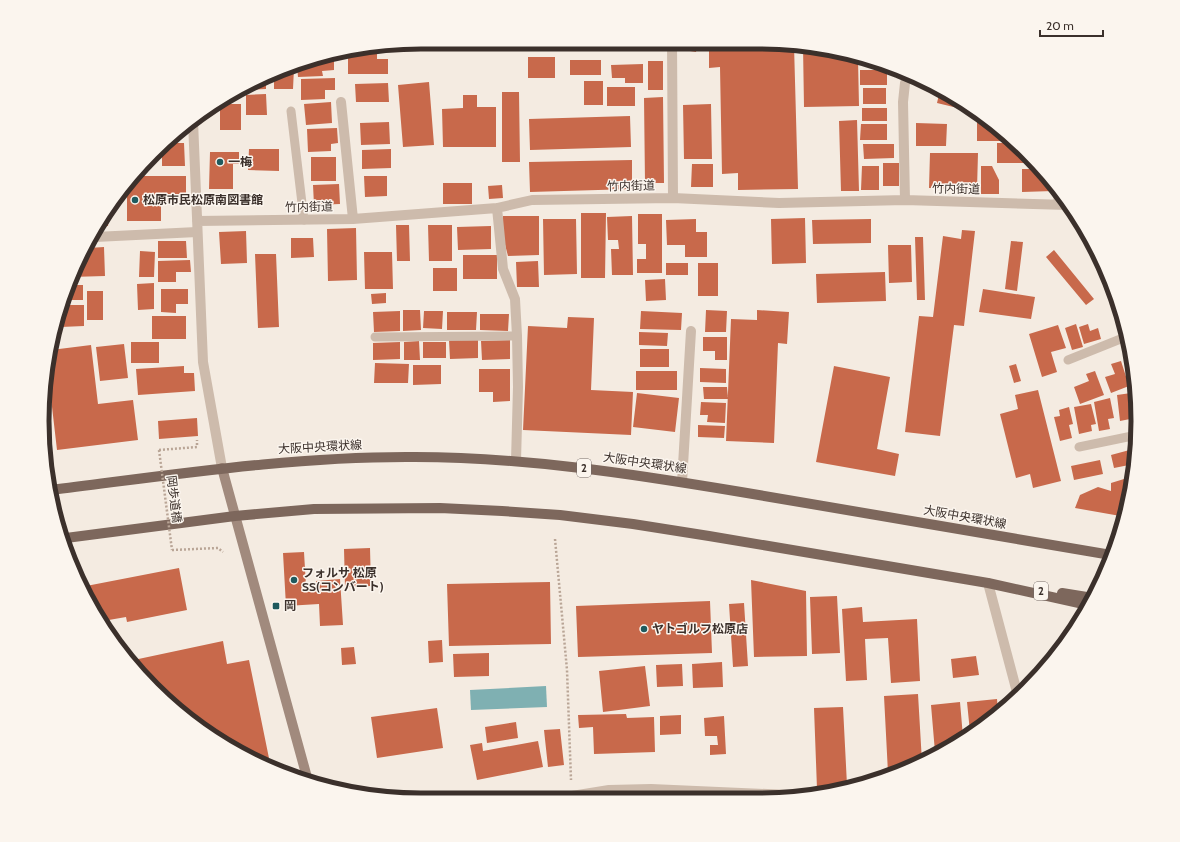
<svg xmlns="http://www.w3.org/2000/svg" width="1180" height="842" viewBox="0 0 1180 842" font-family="Cabin,'Noto Sans JP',sans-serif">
	<rect width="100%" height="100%" fill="#f4ebe1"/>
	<path fill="#7fb0b2" d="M546 686 547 707 471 710 470 690Z"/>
	<path fill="#c8694b" d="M685 42H698L696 52 684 50Z
		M709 42H759L794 45 798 189 738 190V173L722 174 720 67 709 68Z
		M803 46 833 49 858 59 859 106 804 107Z
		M348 53H377V59H388V74H348Z
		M334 56V70L322 71 323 76 298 77 297 66 319 57Z
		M528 57H555V78H528Z
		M570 60H601V75H570Z
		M648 61H663V90H648Z
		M643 64V83H625V78H612L611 65Z
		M294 68 293 89H274V77Z
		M860 70H887V85H860Z
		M335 78V90H325V99L301 100V79Z
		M266 81V89L246 90Z
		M584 81H603V105H584Z
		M429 82 434 145 403 147 398 85Z
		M388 83 389 102H356L355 84Z
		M607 87H635V106H607Z
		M863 88H886V104H863Z
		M940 90 948 93 967 108 966 110 937 103Z
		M502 92H519L520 162H502Z
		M266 94 267 115H246V95Z
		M463 95H477V107H496V147H443L442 109 463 108Z
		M663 97 664 183H645L644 98Z
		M331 102 332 123 306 125 304 104Z
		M220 104H241V130H220Z
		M711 104 712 159H684L683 105Z
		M862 108H887V121H862Z
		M630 116 631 147 530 150 529 119Z
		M857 120 859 191H841L839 121Z
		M983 121 991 129 1007 141H977V122Z
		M389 122 390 144 361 145 360 123Z
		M916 123 947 124 946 146H916Z
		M861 124H887V140H860Z
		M337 128 338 143 331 144V151L308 152 307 129Z
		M168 143H184L185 166H162V156H153Z
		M997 143H1009L1027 157V163H997Z
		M863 144H894V158L864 159Z
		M249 149H279V171L248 170Z
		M391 149V168L362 169V150Z
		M210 152H239V164H233V189H209Z
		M930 153H978L977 189 929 188Z
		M311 157H336V181H311Z
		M632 160V189L530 192 529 162Z
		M883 163H899V186H883Z
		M692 164H713V187H691Z
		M862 166H879V190H861Z
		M981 166H992L999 180V194H981Z
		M1022 169H1041L1053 183V191L1022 192Z
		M133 176H186V202H161V221H127V185Z
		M364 176H387V196L365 197Z
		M443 183H472V204H443Z
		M339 184 340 204 314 205 313 185Z
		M502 185 503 198 489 199 488 186Z
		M581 213H606L605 278H581Z
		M638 214H662V273H637V259H646V244H638Z
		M109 215 108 226H102Z
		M503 216H539V255L508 256 503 237Z
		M632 216 633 275H612L611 249H619L618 240H608L607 217Z
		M805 218 806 263 772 264 771 219Z
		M543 219H576L577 274 544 275Z
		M696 219V232H707V257H685V245H667L666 220Z
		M871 219V243L813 244 812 220Z
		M396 225H409L410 261H397Z
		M428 225H452V261H429Z
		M491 226V249L458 250 457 227Z
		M356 228 357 280 328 281 327 229Z
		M962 230 975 231 964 326 954 325 940 436 905 432 919 316 933 317 943 236 961 239Z
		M246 231 247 263 221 264 219 232Z
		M915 237H923L925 300H917Z
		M291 238H313L314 257 291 258Z
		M158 241H186L187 258H158Z
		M1011 241 1023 242 1017 291 1005 289Z
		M888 245H911L912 282 889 283Z
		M104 247 105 276 71 277 88 248Z
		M1054 250 1094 299 1086 305 1046 257Z
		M140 251 155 252 154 277H139Z
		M364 252H392L393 289H365Z
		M255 254H276L279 327 258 328Z
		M463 255H497V279H463Z
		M190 260 191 272H176V282H158V261Z
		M538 261 539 287H517L516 262Z
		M666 263H688V275H666Z
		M698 263H718V296H698Z
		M433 268H457V291H433Z
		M885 272 886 301 817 303 816 274Z
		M665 279 666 300 646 301 645 280Z
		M154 283V309L138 310 137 284Z
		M68 285H83V300H64Z
		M161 289H188V304H176V313L161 312Z
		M983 289 1035 297 1031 319 979 312Z
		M87 291H103V320H87Z
		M386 293V303L372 304 371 294Z
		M63 305H84V326L61 327V315Z
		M403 310H420L421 330 403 331Z
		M706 310 727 311 726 332H705Z
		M757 310 789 312 787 344 778 343 774 443 726 441 731 319 757 320Z
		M400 311V331L374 332 373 312Z
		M424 311H443L442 329 423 328Z
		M641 311 682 313 681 330 640 329Z
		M447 312H477L476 330H447Z
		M480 314H509L508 331 480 330Z
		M152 316H186V339H152Z
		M568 317 594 318 591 390 633 392 631 435 523 430 528 326 567 328Z
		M1076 324 1083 347 1072 350 1065 328Z
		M1088 324 1090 331 1098 328 1101 339 1084 344 1079 327Z
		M1058 325 1066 348 1051 352 1057 372 1042 377 1029 334Z
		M639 332 668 333 667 346 639 345Z
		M703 337H727V360H715V351H703Z
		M449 340H478V358L450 359Z
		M510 340V359L482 360 481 341Z
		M419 341 420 360H404V342Z
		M131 342H159V363H131Z
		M400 342V359L373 360V343Z
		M423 342H446V358H423Z
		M124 344 128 378 100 381 96 347Z
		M91 345 98 404 133 400 138 440 57 450 49 381 45 382V371L51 350Z
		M640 349H669V367H640Z
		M1121 361 1129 386 1111 393 1105 377 1115 374 1111 364Z
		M375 363 409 364 408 383H374Z
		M1016 364 1021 381 1014 383 1009 366Z
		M413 365H441V384L413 385Z
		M184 366V373H194L195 391 138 395 136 369Z
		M834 366 890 377 877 449 899 454 895 476 816 462Z
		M700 368 726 369V383L700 382Z
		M479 369H510V401L493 402V392H479Z
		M636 371H677V390H636Z
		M1095 371 1104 395 1080 404 1074 387 1089 381 1086 374Z
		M703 387H727L728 399H704Z
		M1038 390 1061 481 1033 488 1030 474 1016 478 1000 414 1018 409 1015 395Z
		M637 393 679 398 675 432 633 427Z
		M1131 393 1135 418 1120 421 1117 395Z
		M1110 398 1114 418 1108 419 1110 429 1099 431 1094 402Z
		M701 402 726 403 725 423 707 422 708 415H700Z
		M1091 404 1096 424 1091 425 1092 431 1079 434 1074 407Z
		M1069 407 1073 424 1069 425 1072 438 1060 441 1054 417 1060 416 1059 410Z
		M197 418 198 436 159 439 158 421Z
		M698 425 725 426 724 438 698 437Z
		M1137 448 1134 464 1114 468 1111 455Z
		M1100 460 1103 474 1074 480 1071 466Z
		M1124 479 1132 480 1126 517 1075 508 1080 495 1098 487 1111 491V483Z
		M370 548 371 586 345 587 344 549Z
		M304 552 306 586H317L316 581 340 579 343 625 320 626 319 604 286 606 283 553Z
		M179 568 187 610 127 622 126 617 103 621 81 587Z
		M751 580 806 591 807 656 754 657Z
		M550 582 551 644 449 646 447 584Z
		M837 596 840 653 812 654 810 597Z
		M710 601 712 653 578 657 576 606Z
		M744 603 748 666 733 667 729 604Z
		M862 607 863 622 917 619 920 681 891 683 888 638 865 639 867 680 846 681 842 609Z
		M442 640 443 662 429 663 428 641Z
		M223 641 227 664 249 660 271 768 254 761 190 722 136 671 129 661Z
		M354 647 356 664 342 665 341 648Z
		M489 653V676L454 677 453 654Z
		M976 656 979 675 953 678 951 659Z
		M722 662 723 687 693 688 692 664Z
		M682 664 683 686 657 687 656 665Z
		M645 666 650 706 603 712 599 671Z
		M918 694 922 762 888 773 884 696Z
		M997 699 998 713 970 732 967 702Z
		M960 702 963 737 940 752H935L931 705Z
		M843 707 847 785 836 788 817 789 814 708Z
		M437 708 443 748 377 758 371 717Z
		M626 714 627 718 654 717 655 752 594 754 593 727 579 728 578 715Z
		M681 715V734L660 735V716Z
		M724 716 726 754 710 755V745H718L717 736H705L704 718Z
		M516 722 518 738 487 743 485 727Z
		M560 729 564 765 548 767 544 730Z
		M538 741 543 767 477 780 470 745 482 743 483 751Z"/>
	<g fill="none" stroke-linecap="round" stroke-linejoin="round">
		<path stroke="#b9a596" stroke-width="2.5" stroke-dasharray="2 2" stroke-linecap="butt" d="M159 450 197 447V440
			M555 539 567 670 571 780
			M172 550 218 548 223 552"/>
		<path stroke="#cdbbac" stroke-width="9" d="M291 111 304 220
			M375 337 517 336
			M1068 360 1123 338H1127
			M1079 447 1137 435"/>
		<path stroke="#cdbbac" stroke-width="10" d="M553 42V46L671 44
			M672 42 673 198
			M341 102 353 219
			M193 121 203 362 222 468
			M1058 191 1059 204
			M905 200 903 102 905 83 907 77
			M497 208 503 269 515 299 517 336 518 387 516 461
			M197 221 353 219 497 208 532 200 673 198 779 203 905 200 1068 205
			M95 237 197 232
			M682 482 691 331
			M988 583 1018 696
			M569 798 572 796 609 790 651 789 813 796"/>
		<path stroke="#a18a7d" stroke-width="10" d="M222 468 308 781"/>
		<path stroke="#7d675c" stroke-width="10" d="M51 490C172 475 293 456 415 457 524 457 633 474 741 492 864 512 988 535 1111 555
			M66 538 235 516 314 509 440 508 502 511 560 515 633 524 709 536 988 583 1088 605
			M1062 593 1093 598"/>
		<path stroke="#b9a596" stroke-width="2.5" stroke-dasharray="2 2" stroke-linecap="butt" d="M159 450 172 550"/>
	</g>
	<g fill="#1f5a5e" stroke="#fbf5ee" stroke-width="1.5">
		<circle cx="220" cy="162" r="4"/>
		<circle cx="135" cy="200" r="4"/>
		<circle cx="294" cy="580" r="4"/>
		<rect x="272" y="602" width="8" height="8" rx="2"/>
		<circle cx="644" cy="629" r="4"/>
	</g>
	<g text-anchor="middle" stroke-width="3" stroke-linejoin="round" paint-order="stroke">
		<g fill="#fbf5ee" stroke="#756b66" stroke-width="1">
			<rect x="577" y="459" width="14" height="18" rx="3"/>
			<rect x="1034" y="582" width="14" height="18" rx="3"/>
		</g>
		<g font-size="11" font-weight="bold" fill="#3b302b">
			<text x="584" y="472">2</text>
			<text x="1041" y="595">2</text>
		</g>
		<g font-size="12" font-weight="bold" fill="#3b302b" stroke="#fbf5ee" text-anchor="start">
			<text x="228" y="166">一梅</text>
			<text x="143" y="204">松原市民松原南図書館</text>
			<text x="302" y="577">フォルサ 松原<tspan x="302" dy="14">SS(コンバート)</tspan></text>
			<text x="284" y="610">岡</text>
			<text x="652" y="633">ヤトゴルフ松原店</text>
		</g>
		<g font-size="12" fill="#3b302b" stroke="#fbf5ee">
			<text transform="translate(631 186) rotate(-1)" y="4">竹内街道</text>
			<text transform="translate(956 189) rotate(1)" y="4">竹内街道</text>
			<text transform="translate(309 207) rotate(-1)" y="4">竹内街道</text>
			<text transform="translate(320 447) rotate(-3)" y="4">大阪中央環状線</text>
			<text transform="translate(645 463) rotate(8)" y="4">大阪中央環状線</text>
			<text transform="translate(174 499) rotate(83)" y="4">岡歩道橋</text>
			<text transform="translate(965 517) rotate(10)" y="4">大阪中央環状線</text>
		</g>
	</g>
	<path d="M0 0H1180V842H0ZM421 49H759A372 372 0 0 1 1131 421V421A372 372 0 0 1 759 793H421A372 372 0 0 1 49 421V421A372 372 0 0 1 421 49Z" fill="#fbf5ee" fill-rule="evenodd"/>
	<path fill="none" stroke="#3b302b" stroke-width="5" d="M421 49H759A372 372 0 0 1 1131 421V421A372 372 0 0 1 759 793H421A372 372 0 0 1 49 421V421A372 372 0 0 1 421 49Z"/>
	<path d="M1040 30v6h63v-6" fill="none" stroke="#3b302b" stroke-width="2"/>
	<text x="1046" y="30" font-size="12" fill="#3b302b" stroke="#fbf5ee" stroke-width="3" paint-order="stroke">20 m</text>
</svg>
